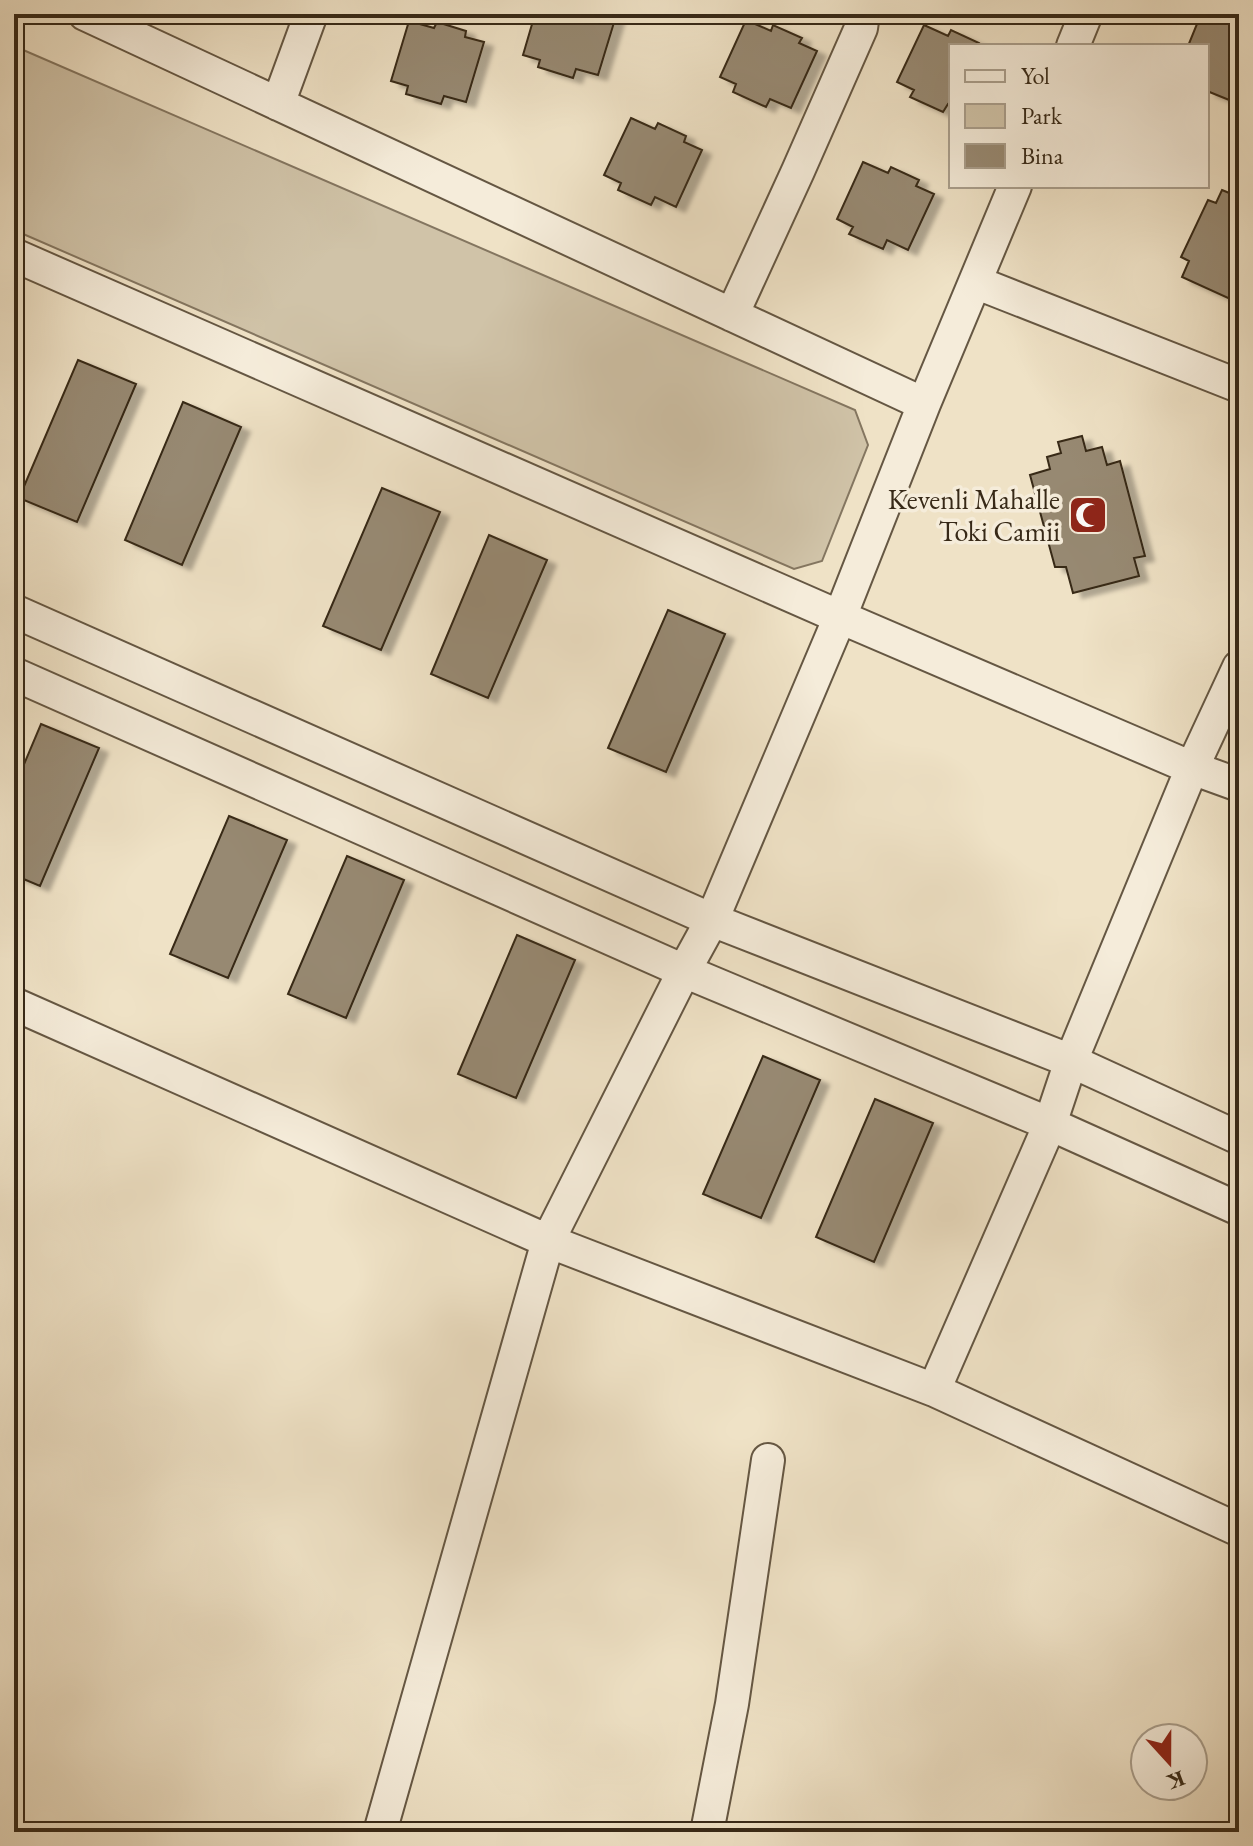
<svg xmlns="http://www.w3.org/2000/svg" width="1253" height="1846" viewBox="0 0 1253 1846" font-family="'EB Garamond',serif">
	<defs>
		<filter id="shadow"><feDropShadow dx="9" dy="5" stdDeviation="2" flood-color="#0004"/></filter>
	</defs>
	<rect width="100%" height="100%" fill="#efe2c6"/>
	<filter id="stains"><feTurbulence type="fractalNoise" baseFrequency=".0025" numOctaves="4"/><feColorMatrix values="0 0 0 0 .2 0 0 0 0 .09 0 0 0 0 .02 0 0 0 .5 -.17"/></filter>
	<radialGradient id="worn" r=".72"><stop offset=".6" stop-color="#630" stop-opacity="0"/><stop offset="1" stop-color="#630" stop-opacity=".3"/></radialGradient>
	<path fill="#d0c3a8" stroke="#847660" stroke-width="2" d="M14 46 855 410 868 445 822 561 794 569 14 230Z"/>
	<path fill="#978972" stroke="#372917" stroke-width="2" filter="url(#shadow)" d="M535 14H610L616 16 598 75 576 69 573 78 538 67 540 60 523 55Z
		M1201 14H1239V104L1207 91V46H1188Z
		M746 20 771 31 773 25 802 38 799 43 817 51 791 108 770 99 766 107 733 92 736 84 720 77Z
		M409 21 434 28 437 22 466 31 465 37 484 42 466 102 444 96 441 104 406 94 408 86 391 81Z
		M924 25 948 36 951 30 979 43 978 46H951V105L948 104 943 112 910 97 914 90 897 82Z
		M631 118 655 129 658 123 686 136 684 142 702 150 676 207 655 197 651 205 618 190 621 183 604 175Z
		M863 162 888 173 891 167 919 180 916 186 934 194 908 250 887 240 883 249 849 234 853 227 837 219Z
		M1222 190 1239 197V303L1182 277 1189 261 1181 257 1208 200 1216 203Z
		M78 360 136 384 77 522 19 498Z
		M183 402 241 427 182 565 125 540Z
		M1082 436 1086 451 1102 447 1107 465 1120 461 1145 556 1134 558 1139 576 1073 593 1066 567H1055L1030 475 1050 469 1047 457 1061 453 1058 442Z
		M382 488 440 512 381 650 323 626Z
		M489 535 547 560 488 698 431 674Z
		M668 610 725 634 666 772 608 748Z
		M41 724 99 748 40 886 14 875V788Z
		M229 816 287 840 228 978 170 954Z
		M347 856 404 880 346 1018 288 994Z
		M517 935 575 960 516 1098 458 1074Z
		M763 1056 820 1080 761 1218 703 1194Z
		M875 1099 933 1123 874 1262 816 1237Z"/>
	<g fill="none" stroke-linecap="round" stroke-linejoin="round">
		<defs>
			<path id="minor" d="M85 14 924 404
				M1073 46 1086 14
				M278 104 311 14
				M14 255 840 617 1192 768 1239 785
				M975 282 1239 386
				M732 315 798 171 861 28 863 14
				M14 611 712 920 1071 1061 1239 1138
				M14 674 684 971 1050 1124 1239 1209
				M14 1004 548 1241 934 1390 1239 1530
				M934 1390 1050 1124 1071 1061 1192 768 1239 667
				M380 1832 548 1241 684 971 712 920 840 617 924 404 1015 186
				M707 1832 732 1704 768 1460"/>
		</defs>
		<use href="#minor" stroke="#655743" stroke-width="36"/>
		<use href="#minor" stroke="#f5ecda" stroke-width="32"/>
	</g>
	<defs>
		<symbol id="mosque-square" viewBox="-11 -11 22 22"><rect x="-9" y="-9" width="18" height="18" rx="4" fill="#8f2418" stroke="#f5ecda"/><path d="M3.5-4.9A6 6 0 1 0 3.5 4.9A5 5 0 1 1 3.5-4.9Z" fill="#fff"/></symbol>
	</defs>
	<g fill-rule="evenodd">
		<use href="#mosque-square" x="1066" y="493" width="44" height="44"/>
	</g>
	<g text-anchor="middle" stroke-width="7" stroke-linejoin="round" paint-order="stroke">
		<g font-size="28" fill="#372917" stroke="#f5ecda" text-anchor="end">
			<text x="1060" y="509">Kevenli Mahalle<tspan x="1060" dy="32">Toki Camii</tspan></text>
		</g>
	</g>
	<rect width="1253" height="1846" fill="none" stroke="#efe2c6" stroke-width="48"/>
	<rect x="16" y="16" width="1221" height="1814" fill="none" stroke="#372917" stroke-width="4"/>
	<rect x="24" y="24" width="1205" height="1798" fill="none" stroke="#372917" stroke-width="2"/>
	<rect x="949" y="44" width="260" height="144" fill="#f5ecda" stroke="#a99e8c" stroke-width="2"/>
	<rect x="965" y="70" width="40" height="12" fill="#f5ecda" stroke="#a99e8c" stroke-width="2"/>
	<text x="1021" y="84" font-size="24" fill="#372917">Yol</text>
	<rect x="965" y="104" width="40" height="24" fill="#d0c3a8" stroke="#a99e8c" stroke-width="2"/>
	<text x="1021" y="124" font-size="24" fill="#372917">Park</text>
	<rect x="965" y="144" width="40" height="24" fill="#978972" stroke="#a99e8c" stroke-width="2"/>
	<text x="1021" y="164" font-size="24" fill="#372917">Bina</text>
	<g transform="translate(1169 1762) rotate(159)"><circle r="38" fill="#f5ecda" stroke="#a99e8c" stroke-width="2"/>
	<path d="M0-6L14 30L0 20L-14 30Z" fill="#8f2418"/>
	<text y="-12" font-size="22" font-weight="bold" text-anchor="middle" fill="#372917">K</text>
	</g>
	<rect width="100%" height="100%" filter="url(#stains)"/>
	<rect width="100%" height="100%" fill="url(#worn)"/>
</svg>
